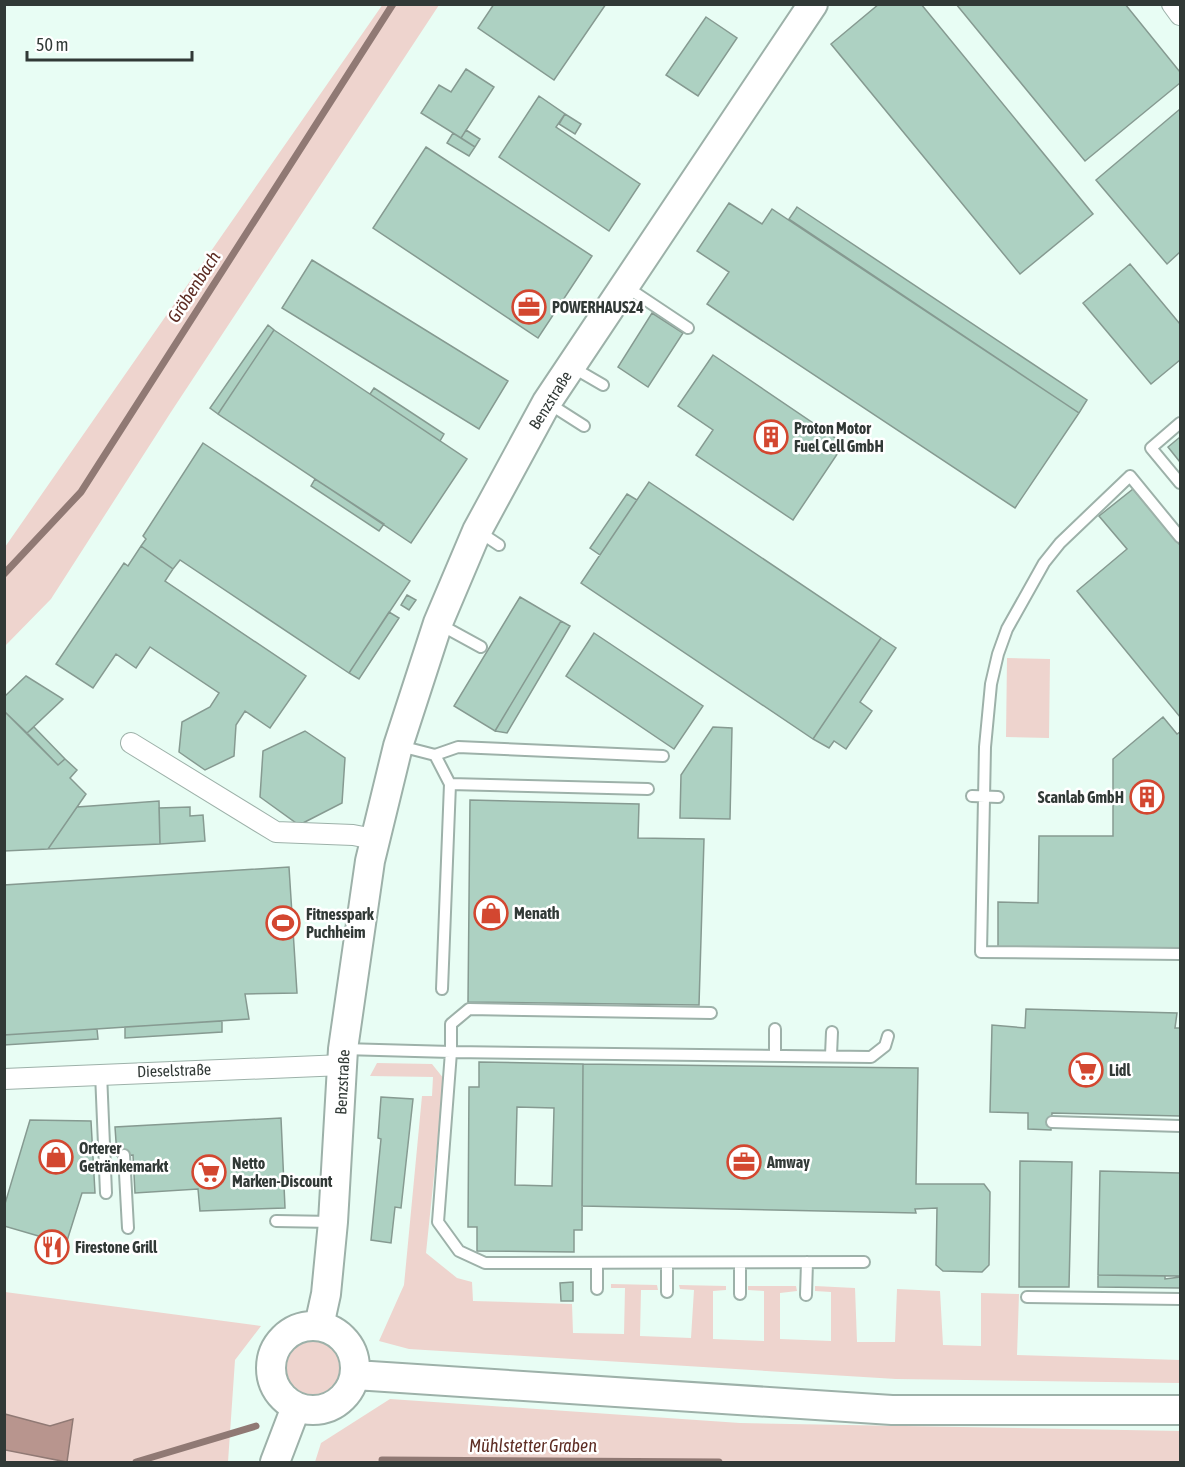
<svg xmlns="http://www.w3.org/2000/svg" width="1185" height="1467" viewBox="0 0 1185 1467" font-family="'Asap Condensed',sans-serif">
	<rect width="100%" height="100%" fill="#e8fdf4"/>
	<path fill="#eed4ce" d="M383 4 439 5 171 412 51 599 5 646V547Z
		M1007 658 1050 659 1049 738 1006 737Z
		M377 1063 432 1064 444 1079 426 1253 457 1278 472 1282 473 1301 572 1304 573 1333 624 1334 625 1288H611V1284L657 1285 658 1290H641L640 1336 691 1338 694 1290 680 1289 679 1285 726 1286V1290L713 1291V1339L764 1341V1291L748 1290V1286H796L797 1291 780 1293V1339L831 1341V1292L815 1291V1286L855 1288 857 1342H895L897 1289 940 1291 943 1345 981 1346V1293L1019 1294 1017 1355 1180 1360V1383L896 1379 409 1349 379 1341 404 1285 422 1096H432L433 1077 370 1076Z
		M5 1292 261 1326 235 1360 228 1462H5Z
		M280 1368a33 33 0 1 1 66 0a33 33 0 1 1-66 0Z
		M390 1399 740 1423 1180 1431V1462H315L321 1443Z"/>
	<path fill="#b8958e" stroke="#907974" stroke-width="1.5" d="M5 1414 50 1426 73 1419 67 1462 5 1450Z"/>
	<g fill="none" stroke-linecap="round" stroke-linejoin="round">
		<path stroke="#907974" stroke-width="7" d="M4 574 81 492 393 4
			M382 1460 719 1462
			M136 1462 256 1426"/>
	</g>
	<path fill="#add1c2" stroke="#869a91" stroke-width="1.5" fill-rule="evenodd" d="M494 4H606L554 80 478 28Z
		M879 4H921L1093 214 1020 274 831 44Z
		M956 4H1125L1180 72V83L1085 161Z
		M706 17 737 38 698 96 666 75Z
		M466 69 494 87 461 138 421 113 439 85 451 92Z
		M539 96 565 114 556 127 640 184 609 231 499 157Z
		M1180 109V252L1167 264 1096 180Z
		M565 114 581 124 575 134 559 124Z
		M466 130 480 139 475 147 461 138Z
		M453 133 475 147 469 156 447 143Z
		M426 147 592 256 538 338 373 228Z
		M729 203 762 224 772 209 1079 413 1015 508 707 304 729 272 697 251Z
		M797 207 1087 400 1079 413 789 219Z
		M312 260 508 381 479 429 282 308Z
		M1130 264 1180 324V360L1151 384 1083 303Z
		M652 313 683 333 648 387 618 367Z
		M268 325 274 330 218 414 210 408Z
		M274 330 467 459 411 543 218 414Z
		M713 355 844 444 793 520 696 455 713 430 678 406Z
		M374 388 444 434 440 441 370 394Z
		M1180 437V462L1168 447Z
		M203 443 410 581 349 673 180 560 173 569 141 546 146 539 143 536Z
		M315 479 384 524 379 531 311 486Z
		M649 482 881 638 813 739 581 583Z
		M1133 489 1180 545V717L1077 591 1127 549 1099 516Z
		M627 494 637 500 600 555 590 548Z
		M141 546 173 569 165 581 306 676 270 728 245 711 236 725 234 756 205 770 179 752 182 722 210 707 219 693 150 647 136 668 116 654 93 688 56 664 124 563 128 566Z
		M407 595 416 600 409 610 401 605Z
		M520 597 561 621 495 731 454 706Z
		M389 612 399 618 359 679 349 673Z
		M561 621 570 626 507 733 495 731Z
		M594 633 703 706 674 749 566 676Z
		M881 638 896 648 860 702 872 711 846 749 834 741 829 748 813 739Z
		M26 676 63 699 27 733 4 711V697Z
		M4 711 58 765 65 759 77 770 70 778 86 794 48 849 4 851Z
		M1163 717 1177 734 1180 732V950L998 947V902L1038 903 1039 836H1113V759Z
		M34 727 65 759 58 765 27 733Z
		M713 727 732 728 730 819 680 818 681 775Z
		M305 731 345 758 342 803 299 825 260 797 263 751Z
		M470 800 639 804 638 838 704 839 699 1005 468 1002Z
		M159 801 160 844 48 849 77 807Z
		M190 807V816L203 815 205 841 160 844 159 808Z
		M289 867 297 993 245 994 249 1019 4 1035V885Z
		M1026 1009 1177 1013 1175 1028H1180V1116L1052 1113 1051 1130 1028 1129V1113L990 1112 992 1025 1025 1028Z
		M222 1021V1032L125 1038V1027Z
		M97 1029 98 1039 4 1045V1035Z
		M479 1062 583 1064 582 1230H574V1252L477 1251V1227H468L469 1087H479ZM517 1107 554 1108 552 1186 515 1185Z
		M583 1064 918 1068 916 1184H984L990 1192 989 1265 982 1272 943 1271 936 1265 937 1208 915 1209 916 1213 582 1206Z
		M381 1097 413 1099 401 1208 395 1207 391 1243 371 1240 381 1139 378 1138Z
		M281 1118 285 1208 200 1211 198 1189 135 1193 133 1155 117 1156 115 1127Z
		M30 1120 91 1121 95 1193H82L66 1244 4 1226V1207Z
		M1020 1161 1072 1162 1069 1287H1019Z
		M1100 1171 1180 1173V1277L1165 1279V1276L1098 1275Z
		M1098 1275 1180 1276V1288L1098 1287Z
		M573 1282V1301H561L560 1283Z"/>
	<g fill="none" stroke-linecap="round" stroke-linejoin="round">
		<defs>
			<path id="lane" d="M625 286 688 328
				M572 367 603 385
				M548 403 584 426
				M1180 423 1151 448 1180 483
				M478 531 499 545
				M1180 537 1130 476 1060 543 1044 563 1007 629 998 654 991 684 985 747 981 952 1180 954
				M439 624 481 647
				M400 746 435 755 450 784 648 789
				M435 755 458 747 663 756
				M972 796 998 797
				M442 989 450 784
				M711 1013 469 1009 451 1024V1052L871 1057 885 1046 888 1036
				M775 1029V1054
				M343 1049 451 1052 438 1222 459 1251 485 1263 864 1262
				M831 1055 832 1032
				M101 1073 106 1193
				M1052 1122 1180 1126
				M124 1155 128 1228
				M276 1221 333 1222
				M597 1289V1263
				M667 1292V1263
				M740 1294V1263
				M806 1295 807 1262
				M1027 1297 1180 1299"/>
			<path id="street" d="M1172 4 1180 15
				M131 743 276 832 353 835 374 839
				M4 1079 343 1065"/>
			<path id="secondary" d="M319 1326 326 1294 333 1222 343 1049 370 861 398 746 438 623 477 531 547 402 813 4
				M271 1368a42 42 0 1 1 84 0a42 42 0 1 1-84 0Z
				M355 1375 892 1410H1180
				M275 1462 296 1407"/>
		</defs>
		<use href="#lane" stroke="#9db1a9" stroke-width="14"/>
		<use href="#street" stroke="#9db1a9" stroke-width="22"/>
		<use href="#secondary" stroke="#9db1a9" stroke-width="32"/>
		<use href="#lane" stroke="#fff" stroke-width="10"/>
		<use href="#street" stroke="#fff" stroke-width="20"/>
		<use href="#secondary" stroke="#fff" stroke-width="28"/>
	</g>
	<defs>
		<symbol id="office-ring" viewBox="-11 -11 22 22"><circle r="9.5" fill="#fff" stroke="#d34730" stroke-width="1.5"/><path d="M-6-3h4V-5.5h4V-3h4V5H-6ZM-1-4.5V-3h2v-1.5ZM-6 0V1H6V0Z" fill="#d34730"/></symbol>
		<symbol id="building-ring" viewBox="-11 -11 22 22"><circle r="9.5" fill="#fff" stroke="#d34730" stroke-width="1.5"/><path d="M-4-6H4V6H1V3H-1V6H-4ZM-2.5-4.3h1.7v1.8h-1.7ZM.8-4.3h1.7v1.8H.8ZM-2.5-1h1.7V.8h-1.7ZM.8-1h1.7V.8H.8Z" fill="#d34730"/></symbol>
		<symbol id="shop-ring" viewBox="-11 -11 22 22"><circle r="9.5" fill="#fff" stroke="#d34730" stroke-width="1.5"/><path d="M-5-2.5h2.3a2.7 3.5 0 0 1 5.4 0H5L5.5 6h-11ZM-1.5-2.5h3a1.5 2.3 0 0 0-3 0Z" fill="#d34730"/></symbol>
		<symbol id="stadium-ring" viewBox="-11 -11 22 22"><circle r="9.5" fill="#fff" stroke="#d34730" stroke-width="1.5"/><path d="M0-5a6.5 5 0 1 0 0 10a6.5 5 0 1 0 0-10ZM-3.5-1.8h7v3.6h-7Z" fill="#d34730"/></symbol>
		<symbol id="supermarket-ring" viewBox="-11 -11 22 22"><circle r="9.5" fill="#fff" stroke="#d34730" stroke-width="1.5"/><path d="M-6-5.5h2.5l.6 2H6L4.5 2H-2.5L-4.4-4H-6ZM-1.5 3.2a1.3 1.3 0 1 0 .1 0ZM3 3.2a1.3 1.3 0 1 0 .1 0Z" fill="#d34730"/></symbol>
		<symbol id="restaurant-ring" viewBox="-11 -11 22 22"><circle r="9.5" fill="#fff" stroke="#d34730" stroke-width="1.5"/><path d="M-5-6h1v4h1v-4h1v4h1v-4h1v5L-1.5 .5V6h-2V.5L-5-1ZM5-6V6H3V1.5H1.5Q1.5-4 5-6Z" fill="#d34730"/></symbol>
	</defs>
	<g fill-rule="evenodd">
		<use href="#office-ring" x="510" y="288" width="38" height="38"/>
		<use href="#building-ring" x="752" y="418" width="38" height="38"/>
		<use href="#building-ring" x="1128" y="778" width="38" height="38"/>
		<use href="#shop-ring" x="472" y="894" width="38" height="38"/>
		<use href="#stadium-ring" x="264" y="904" width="38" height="38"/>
		<use href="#supermarket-ring" x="1067" y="1051" width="38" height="38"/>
		<use href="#shop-ring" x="37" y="1138" width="38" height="38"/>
		<use href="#office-ring" x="725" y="1143" width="38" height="38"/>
		<use href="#supermarket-ring" x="190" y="1153" width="38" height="38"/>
		<use href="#restaurant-ring" x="33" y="1228" width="38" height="38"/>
	</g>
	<g text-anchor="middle" stroke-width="5" stroke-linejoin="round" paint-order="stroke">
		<g font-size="16" font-weight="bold" fill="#313936" stroke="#fff" text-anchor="start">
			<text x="552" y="313">POWERHAUS24</text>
			<text x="794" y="434">Proton Motor<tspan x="794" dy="18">Fuel Cell GmbH</tspan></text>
			<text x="1124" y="803" text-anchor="end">Scanlab GmbH</text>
			<text x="514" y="919">Menath</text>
			<text x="306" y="920">Fitnesspark<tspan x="306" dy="18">Puchheim</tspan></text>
			<text x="1109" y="1076">Lidl</text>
			<text x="79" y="1154">Orterer<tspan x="79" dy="18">Getränkemarkt</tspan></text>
			<text x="767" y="1168">Amway</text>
			<text x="232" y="1169">Netto<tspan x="232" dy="18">Marken-Discount</tspan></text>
			<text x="75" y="1253">Firestone Grill</text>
		</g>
		<g font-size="16" fill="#313936" stroke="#fff">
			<text transform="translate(550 400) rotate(-58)" y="6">Benzstraße</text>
			<text transform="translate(174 1070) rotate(-2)" y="6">Dieselstraße</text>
			<text transform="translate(342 1082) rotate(-87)" y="6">Benzstraße</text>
		</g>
		<g font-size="18" font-style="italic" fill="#5d2d24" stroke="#fff">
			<text transform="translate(194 287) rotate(-57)" y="6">Gröbenbach</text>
			<text x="533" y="1452">Mühlstetter Graben</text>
		</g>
	</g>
	<rect width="1185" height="1467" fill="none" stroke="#313936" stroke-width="12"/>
	<path d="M27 51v9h165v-9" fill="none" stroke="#313936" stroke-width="3"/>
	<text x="36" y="51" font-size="18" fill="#313936" stroke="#ffffff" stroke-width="4.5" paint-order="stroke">50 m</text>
</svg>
